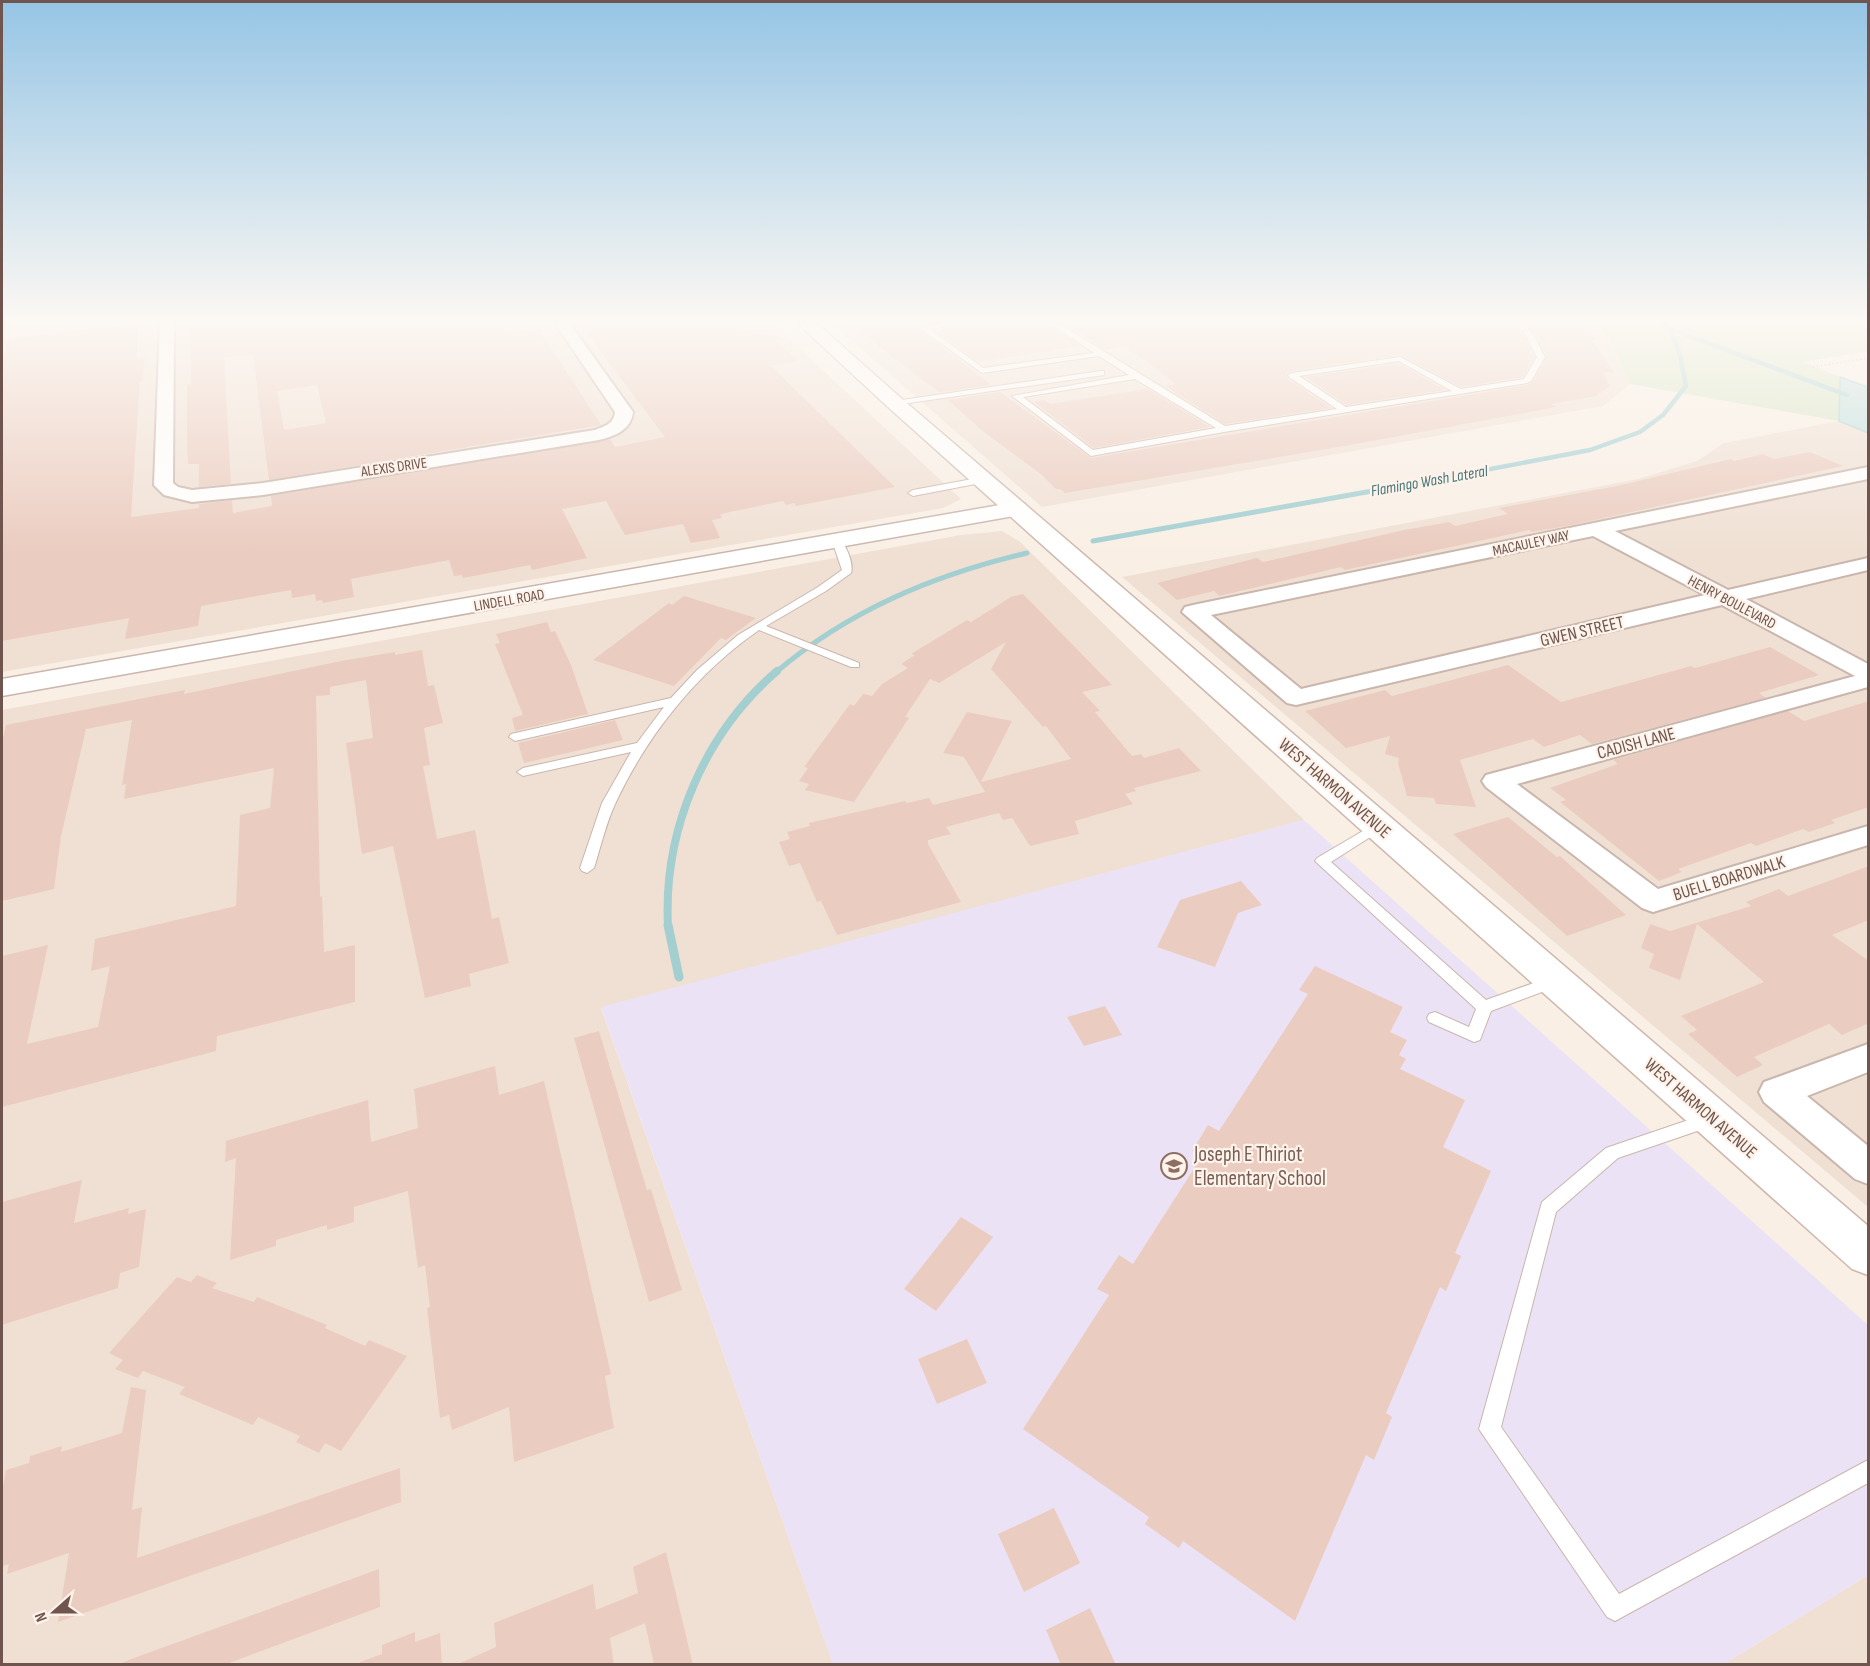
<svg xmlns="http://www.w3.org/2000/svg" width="1870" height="1666" viewBox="0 0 1870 1666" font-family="'Sofia Sans Condensed',sans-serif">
	<rect width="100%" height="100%" fill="#f9efe5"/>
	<path fill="#f0e0d4" d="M2 320H769L961 499 943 508 2 672Z
		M828 320H1590L1598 324 1620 361 1630 384 1603 406 1042 507Z
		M1839 421 1868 433V1207L1122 577 1638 479 1697 461 1724 443Z
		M1002 531 1019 541 1304 820 601 1008 833 1664H2V710L961 535Z
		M1868 1575V1664H1724Z"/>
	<path fill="#ece2f5" d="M1304 820 1868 1325V1575L1724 1664H833L601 1007Z"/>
	<path fill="#d6e5c5" d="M1590 320H1868V351L1802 362 1840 377 1839 421 1630 384C1622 365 1608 329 1590 320Z"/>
	<path fill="#bcdfe0" stroke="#a3cfd1" stroke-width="1.5" d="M1840 377 1868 387V433L1839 421Z"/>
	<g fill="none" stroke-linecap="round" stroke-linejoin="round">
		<path stroke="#a3cfd1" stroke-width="4.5" d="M1660 320 1670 329 1847 395
			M1459 475 1590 450 1640 432 1663 415 1686 386 1680 355 1670 329"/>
		<path stroke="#a3cfd1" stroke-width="5" d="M1093 541 1467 474
			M775 673C849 610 934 575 1027 553"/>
		<path stroke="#a3cfd1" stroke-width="8" d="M668 926C663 830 704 734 777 671"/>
		<path stroke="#a3cfd1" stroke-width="9" d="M668 925 679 977"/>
	</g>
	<path fill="#ebccc0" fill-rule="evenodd" d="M190 320H501L509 333 539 329 601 425 269 480 253 355 224 357 231 484 199 487V464H188L187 446V385H191ZM317 385 326 423 284 430 277 391Z
		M577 320H726L739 332 763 329 798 361 771 366 895 487 796 506 794 503 786 505 783 501 725 513 720 515 722 518 712 520 720 538 691 543 683 524 625 535 606 501 562 509 587 558 532 570 530 565 463 578 462 575 454 576 449 560 351 579 354 597 323 603 322 600 316 601 315 594 292 598 291 590 201 606 198 626 125 639 129 618 2 641V364L9 339 137 323V358L145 357 142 381H140L131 517 199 508V504L232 500 233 513 272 506 271 496 610 439 615 447 665 437Z
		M851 320H958L920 326 918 328 991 385 939 392 889 355Z
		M993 320H1043L1080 346 978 362 936 330 991 322Z
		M1057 320H1178L1190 328 1247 320H1507L1521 332 1534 357 1523 377 1461 387 1400 355 1292 371 1286 374 1288 379 1331 408 1225 424 1165 386 1176 384 1125 346 1106 350Z
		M1519 320H1579L1596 340H1592L1614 372H1603L1610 386 1596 396 1551 404 1557 407 1350 445 1065 493 1060 489H1056L1042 475 984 432 948 400 1000 392 1091 458 1527 385 1533 382 1547 356 1533 331Z
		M1399 363 1445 390 1347 405 1305 377Z
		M1148 389 1210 427 1094 448 1034 402 1044 400 1050 404Z
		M1810 452 1843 466 1572 525 1532 532 1529 530 1345 570 1341 567 1219 596 1214 591 1177 600 1157 583 1257 558 1263 562 1404 530 1449 522 1455 526 1508 514 1499 508 1617 486 1731 459 1734 461 1763 454 1774 459Z
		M1023 594 1112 685 1082 692 1100 711 1095 712 1132 756 1141 754 1144 758 1179 748 1201 771 1134 788 1136 791 1125 794 1133 804 1075 821 1079 834 1030 846 1012 818 1003 820 999 813 946 827 951 834 928 840V844L961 902 837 935 821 901 817 902 800 863 789 866 779 842 790 839 787 832 810 826 809 823 905 801 907 803 929 798 933 805 985 792 964 757 943 753 967 712 1012 721 981 782 1071 759 1046 726 1043 727 991 669 1006 642 939 683 930 679 905 717 909 718 854 802 805 790 809 784 799 781 808 768 804 767 850 704 854 706 863 694 872 696 882 684 908 668 901 664 915 655 911 654 967 620 971 622 1011 597Z
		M684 596 756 618 726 640 721 638 674 686 593 660 669 603 672 605Z
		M547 622 551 632 555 631 571 665 588 714 515 731 512 718 523 715 495 644 500 643 496 634Z
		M1770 647 1819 675 1759 693 1766 698 1592 744 1580 735 1544 747 1533 739 1460 760 1476 807 1436 804 1434 798 1407 796 1398 763 1399 758 1385 754 1390 736 1346 748 1305 711 1385 690 1392 696 1508 665 1561 702 1691 666 1695 668Z
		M422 650 428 686 434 685 443 723 424 728 430 765 423 766 437 839 475 830 492 919 499 917 509 963 469 974 471 986 425 998 393 846 362 854 346 743 373 738 366 680 330 687V695L316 696 320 897 322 896 324 952 355 945V1002L217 1036 216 1051 2 1107V956L48 945 27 1044 98 1027 110 966 91 971 95 939 236 906 240 815 270 808 274 768 124 799 126 784 122 785 132 720 86 729 61 836 54 889 2 901V742L6 725 185 690 184 694 341 661 395 652V655Z
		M1869 701V807L1831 820 1835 823 1809 832 1803 829 1756 846 1751 843 1678 869 1682 872 1659 881 1560 802 1566 800 1550 788 1618 764 1613 760 1788 711 1804 721Z
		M615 720 623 740 524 763 518 743Z
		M1508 817 1557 857 1560 856 1626 915 1567 936 1453 834Z
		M1869 866V920L1832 935 1869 961V1023L1842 1035 1829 1024 1754 1057 1763 1065 1737 1077 1688 1034 1697 1030 1681 1016 1764 982 1697 924 1680 980 1649 968 1654 954 1641 948 1650 924 1670 931 1751 906 1746 902 1779 889 1788 896Z
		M1241 881 1262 905 1238 913 1215 967 1157 947 1180 900Z
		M1315 966 1403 1007 1390 1032 1407 1040 1399 1055 1406 1059 1400 1069 1465 1100 1443 1147 1491 1171 1455 1253 1461 1256 1446 1291 1440 1287 1386 1413 1392 1417 1374 1460 1366 1455 1295 1621 1183 1541 1179 1548 1145 1524 1149 1517 1023 1429 1109 1295 1097 1289 1119 1255 1133 1264 1202 1156 1192 1151 1208 1125 1219 1131 1308 994 1299 990Z
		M1105 1006 1122 1035 1084 1046 1067 1017Z
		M599 1031 647 1190 651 1189 682 1290 649 1302 574 1038Z
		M495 1066 499 1095 544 1081 611 1374 605 1376 614 1428 514 1462 509 1407 452 1430 449 1415 440 1418 427 1308 430 1307 425 1265 418 1268 408 1191 354 1207V1222L327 1230V1225L276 1240V1246L230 1260 236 1158 225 1162 226 1141 368 1100 371 1142 418 1128 414 1089Z
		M82 1180 74 1223 129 1208 128 1214 146 1209 139 1267 120 1273 118 1288 2 1325V1202Z
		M961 1217 993 1237 936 1311 904 1289Z
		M197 1275 217 1283 212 1288 254 1302 257 1297 327 1325 325 1328 365 1346 369 1340 407 1356 341 1451 325 1443 319 1453 296 1442 300 1436 258 1417 253 1425 179 1394 185 1387 143 1371 138 1378 115 1369 123 1360 109 1353 177 1277 191 1282Z
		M967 1339 987 1383 937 1404 918 1359Z
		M131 1387 146 1390 132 1510 142 1507 137 1558 400 1468 401 1502 58 1622 69 1553 7 1574 9 1564 2 1566V1492L6 1470 29 1463 30 1456 62 1446 61 1452 122 1433Z
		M1054 1508 1080 1563 1024 1592 998 1534Z
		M666 1552 693 1665H654L645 1623 610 1638 614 1665H456L496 1647 494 1623 593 1584 596 1610 638 1593 633 1567Z
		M379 1569 380 1607 224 1665H124L123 1662Z
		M1090 1608 1116 1665H1061L1046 1630Z
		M415 1632V1642L440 1633 442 1665H360V1662L382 1654V1645Z"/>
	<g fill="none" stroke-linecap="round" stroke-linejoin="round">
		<defs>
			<path id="service" d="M972 320H991L930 329 983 368 1094 353 1045 320H1053L1225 426 1337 409 1289 377 1288 375 1292 373 1400 357 1461 389 1524 379 1537 357 1523 330 1509 320C1530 320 1536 341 1545 357L1531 381 1527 383 1224 432 1091 456 1012 396 1129 375 1099 356 982 373 920 328ZM1399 361 1452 391 1346 407 1299 376ZM1135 379 1216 428 1093 450 1023 397Z
				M1186 320H1217L1194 325Z
				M1101 371H1104V375L895 405 891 403 895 401Z
				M983 477 986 478V482L913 496 908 493 913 490Z
				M837 538C846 542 854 564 851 573L826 591 766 626 859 663V667H851L759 630C697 673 648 734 616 802 606 823 601 846 594 868L587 873 582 871 580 868 602 803 631 752 523 776 517 772 523 768 637 743 664 707 515 741 509 737 511 734 671 698 697 670 738 635 818 587 842 570 832 541Z
				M1378 822 1385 826 1383 829 1331 862 1486 1000 1553 976 1558 978 1561 982 1558 986 1491 1011 1480 1040 1474 1042 1429 1022 1427 1018 1429 1014 1435 1012 1469 1027 1476 1009 1315 861 1317 858Z
				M1709 1113 1715 1115 1718 1120 1715 1125 1618 1158 1556 1212 1501 1427 1619 1594 1868 1460V1483L1615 1621 1607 1617 1479 1429 1542 1202 1606 1148Z"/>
			<path id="minor" d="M160 320H174L173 483 178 487 192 490 263 483 595 430C605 426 614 424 615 412L553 320H567L633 412C631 430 615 436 599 440L263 495 192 502 164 495 154 485Z
				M1868 467V479L1615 531 1728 590 1868 558V570L1746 599 1868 664V687L1517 784 1658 889 1868 826V845L1653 912 1642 908 1486 787 1482 781 1486 775 1855 676 1722 605 1296 705 1287 703 1182 612 1185 607 1193 605ZM1593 536 1705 595 1301 689 1211 615Z
				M1868 1044V1072L1807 1096 1868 1146V1184L1855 1179 1764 1102 1759 1092 1764 1082Z"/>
			<path id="tertiary" d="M1017 502 1025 504 1028 509 1025 514 2 696V679Z"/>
			<path id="secondary" d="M794 320H813L902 399 1868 1226V1275L1852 1269 888 407Z"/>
		</defs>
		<use href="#service" stroke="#c9b6ad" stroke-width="2"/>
		<use href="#minor" stroke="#c9b6ad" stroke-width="4"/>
		<use href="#tertiary" stroke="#c9b6ad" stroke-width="3"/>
		<use href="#secondary" stroke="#ceb8ad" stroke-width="3"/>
		<path stroke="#d0afa3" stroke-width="2" stroke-dasharray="1 3" stroke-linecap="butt" d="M1813 367 1868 358"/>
		<use href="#service" fill="#fff" fill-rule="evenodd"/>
		<use href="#minor" fill="#fff" fill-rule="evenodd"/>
		<use href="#tertiary" fill="#fff" fill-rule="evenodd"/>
		<use href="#secondary" fill="#fff" fill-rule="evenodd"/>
	</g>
	<linearGradient id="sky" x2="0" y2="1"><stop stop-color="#96c5e5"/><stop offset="0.58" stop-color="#fcf8f3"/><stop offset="1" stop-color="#fcf8f3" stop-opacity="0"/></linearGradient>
	<rect width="1870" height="553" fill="url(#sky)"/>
	<defs>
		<symbol id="school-ring" viewBox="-11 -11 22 22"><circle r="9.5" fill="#fdf3ea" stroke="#8d6e63" stroke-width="1.5"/><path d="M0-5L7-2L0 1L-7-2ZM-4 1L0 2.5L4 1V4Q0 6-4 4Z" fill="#8d6e63"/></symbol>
	</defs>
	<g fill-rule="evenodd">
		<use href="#school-ring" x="1159" y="1151" width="30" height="30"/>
	</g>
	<g text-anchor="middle" stroke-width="4.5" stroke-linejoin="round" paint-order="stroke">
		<g font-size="15" fill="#6f554d" stroke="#fdf3ea">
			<text transform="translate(394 467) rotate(-8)" y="5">ALEXIS DRIVE</text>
			<text transform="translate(1531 543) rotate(-12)" y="5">MACAULEY WAY</text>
			<text transform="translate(509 600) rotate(-10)" y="5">LINDELL ROAD</text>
			<text transform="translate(1732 602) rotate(28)" y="5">HENRY BOULEVARD</text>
		</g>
		<g font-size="16" font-style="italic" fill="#477779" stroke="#fdf3ea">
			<text transform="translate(1429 480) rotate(-10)" y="6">Flamingo Wash Lateral</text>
		</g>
		<g font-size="18" fill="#6f554d" stroke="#fdf3ea">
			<text transform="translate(1582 631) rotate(-13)" y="6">GWEN STREET</text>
			<text transform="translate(1636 743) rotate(-15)" y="6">CADISH LANE</text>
			<text transform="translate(1335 788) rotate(41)" y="6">WEST HARMON AVENUE</text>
			<text transform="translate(1729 878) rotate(-17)" y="6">BUELL BOARDWALK</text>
			<text transform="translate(1701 1108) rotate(41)" y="6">WEST HARMON AVENUE</text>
		</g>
		<g font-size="21" fill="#785e54" stroke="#fdf3ea" text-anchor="start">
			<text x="1194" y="1161">Joseph E Thiriot<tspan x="1194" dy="24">Elementary School</tspan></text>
		</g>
	</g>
	<rect width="1870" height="1666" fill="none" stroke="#6f554d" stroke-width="6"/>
	<g transform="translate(54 1612) rotate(249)" stroke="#fdf3ea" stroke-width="4.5" paint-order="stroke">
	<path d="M0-4.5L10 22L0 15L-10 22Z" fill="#6f554d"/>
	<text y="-9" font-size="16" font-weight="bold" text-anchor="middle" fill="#6f554d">N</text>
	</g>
</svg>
